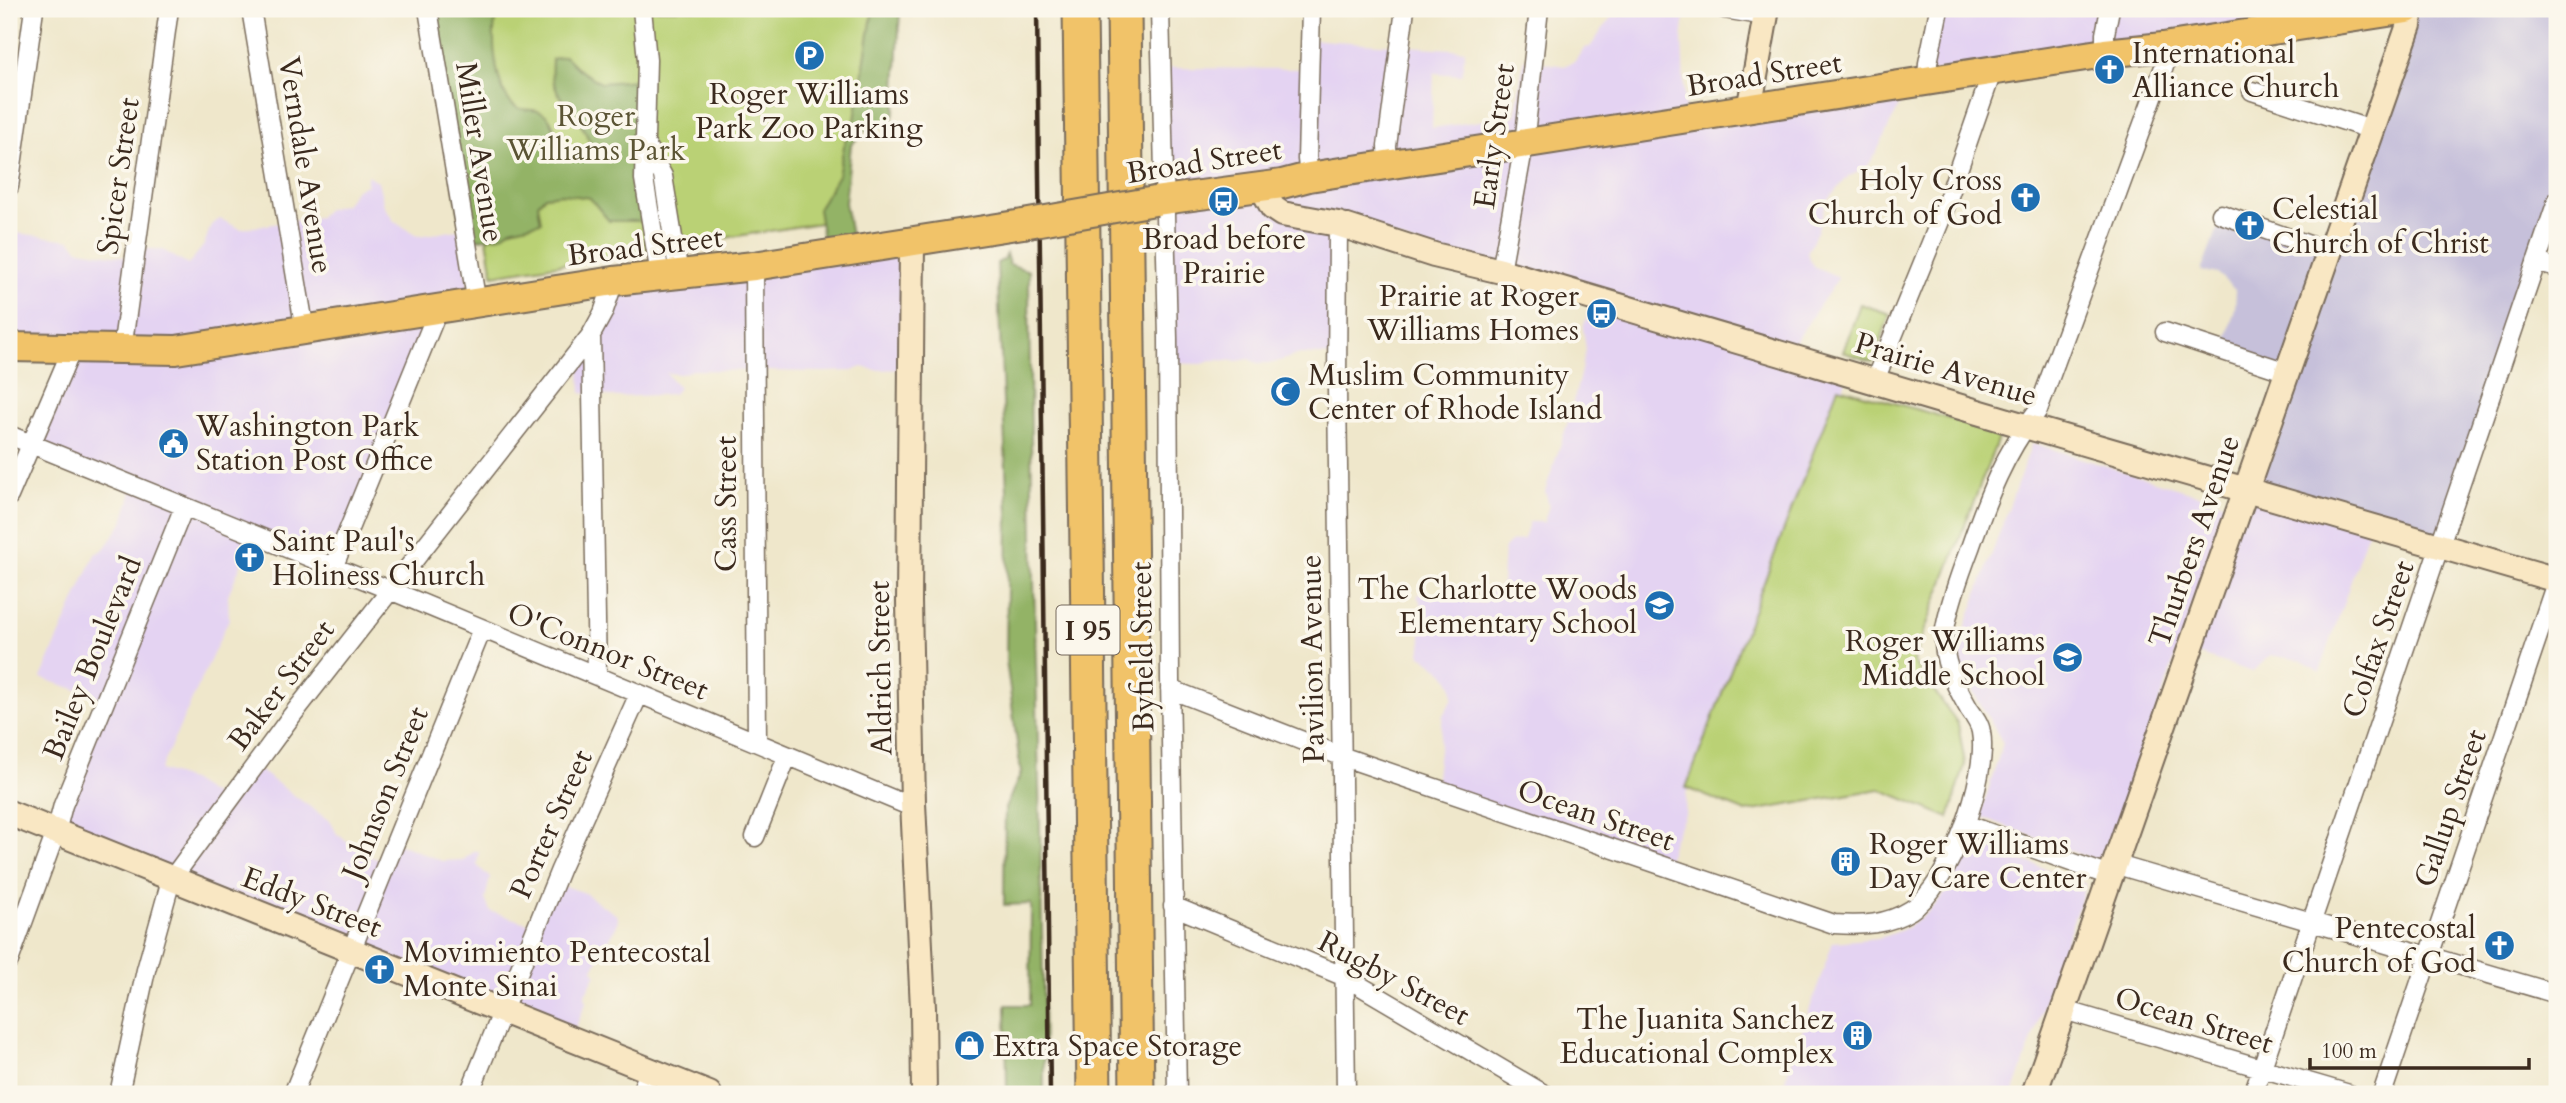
<svg xmlns="http://www.w3.org/2000/svg" width="2566" height="1103" viewBox="0 0 2566 1103" font-family="Cardo,serif">
	<rect width="100%" height="100%" fill="#fbf7ec"/>
	<filter id="ink" filterUnits="userSpaceOnUse"><feTurbulence type="fractalNoise" baseFrequency=".0143" numOctaves="2"/><feDisplacementMap in="SourceGraphic" scale="14" xChannelSelector="R" yChannelSelector="G"/><feConvolveMatrix kernelMatrix="1 2 1 2 8 2 1 2 1" color-interpolation-filters="sRGB"/></filter>
	<filter id="wash" filterUnits="userSpaceOnUse"><feTurbulence type="fractalNoise" baseFrequency=".00686" numOctaves="4" result="noise"/><feDisplacementMap in="SourceGraphic" scale="28" xChannelSelector="R" yChannelSelector="G"/><feGaussianBlur stdDeviation="1.57" result="paint"/><feColorMatrix in="noise" values="0 0 0 0 0 0 0 0 0 0 0 0 0 0 0 0 0 1.4 0 .05"/><feComposite in="paint" operator="in"/></filter>
	<g filter="url(#wash)">
		<rect width="100%" height="100%" fill="#efe7cb"/>
		<path fill="#e4d3f2" d="M1617 9H1686L1682 39 1685 113 1913 78 1875 155 1866 168 1848 177 1827 200 1818 229 1807 253 1813 266 1839 277 1786 355 1847 375 1839 403 1690 782 1686 794 1685 815 1673 840 1667 865 1435 786 1443 715 1453 698 1452 685 1444 672 1420 654 1422 639 1420 628 1424 608 1417 596 1421 593 1484 603 1489 597 1490 591 1493 593 1502 583 1504 548 1510 542 1524 539 1529 522H1544L1549 505 1545 491 1571 413 1586 349 1583 328 1592 301 1342 220 1337 356 1300 354 1273 363H1257L1249 359 1238 361 1215 360 1202 364 1170 363 1157 68 1304 69 1306 39 1465 50 1462 75 1434 73 1432 128 1515 116 1524 59 1564 66 1575 61 1584 48 1590 47Z
			M1931 9H2346L1916 74Z
			M367 175 378 181 384 206 394 221 418 236 459 230 471 302 432 312 332 565 252 538 228 595 229 619 160 770 190 780 228 804 256 768 331 822 337 834 364 854 385 862 397 843 442 861 463 860 475 851H479L477 865 490 878 485 899 490 911 533 925 554 883 583 892 618 916 617 925 593 969 596 974 585 994 586 1003 571 1038 56 833 108 700 41 678 95 554 103 550 123 522 132 492 33 446 69 355 9 347V232L70 240 80 250 126 257 133 247 163 250 188 265 204 245 211 225 220 219 241 229 319 217 327 209 346 204 356 189 367 185Z
			M907 235 908 369 875 370 862 367 851 371 825 372 692 370 681 374 666 373 679 388 673 394 619 397 581 393 579 351 619 287Z
			M2032 443 2228 504 2104 864 1980 816 2003 743 1962 673 1960 642Z
			M2241 492 2370 525 2320 672 2301 660 2270 655 2253 672 2188 651Z
			M1969 840 2086 884 2013 1094H1780L1833 942 1880 938 1907 928 1927 913 1953 885Z"/>
		<path fill="#c6c0da" d="M2413 9H2557V195L2441 542 2247 489 2282 374 2224 348 2235 308 2236 291 2218 274 2201 271 2223 216 2323 251Z"/>
		<path fill="#bad175" stroke="#7a7e4a" stroke-width="2" d="M449 9H883L832 221 493 275Z
			M1860 304 1890 314 1873 362 1843 352Z
			M1838 387 2000 433 1913 661 1958 724 1965 764 1949 818 1880 789 1746 812 1686 788Z"/>
		<path fill="#93b366" stroke="#676e42" stroke-width="2" d="M422 9H499C488 27 495 96 516 107 525 112 538 107 547 116 554 122 556 137 561 146 564 150 568 154 572 158L584 157 591 150C588 121 557 105 552 76 551 71 552 64 552 59L565 56 579 70 601 83 636 80 633 154 642 221H609L590 198 563 194 545 196 538 204 541 222 511 229 501 236 464 241Z
			M873 9H900L895 111 891 121 865 130 851 145 845 203 852 241 824 246 818 209 838 175 847 132 855 120Z
			M1006 254 1009 264 1029 271C1030 545 1043 820 1044 1094H1007L1006 1005H1030L1031 904 1004 905 1005 808 1021 773 1006 660 1008 514 997 263 1003 260Z"/>
	</g>
	<g filter="url(#ink)">
		<g fill="none" stroke-linecap="round" stroke-linejoin="round">
			<defs>
				<path id="street" d="M251 9 305 331
					M428 9 477 304
					M642 9 647 60 644 179 660 275
					M1160 9 1168 338 1170 679 1177 1094
					M1724 9 1766 16
					M2281 9 2284 28
					M2105 53V34L2110 9
					M1927 82 1928 63 1939 9
					M2252 91 2372 130
					M645 143 663 176 679 274
					M1388 165 1387 146 1405 9
					M1309 177 1307 159 1311 9
					M9 187 34 9
					M2221 214 2329 252
					M1338 224 1337 387 1346 1094
					M2536 262 2557 268
					M754 266 757 742
					M1501 271 1524 144 1539 9
					M2165 332 2287 372
					M591 335 597 676
					M122 350 169 9
					M1875 380 1942 216 1992 72
					M9 435 385 588 914 808
					M9 496 72 349
					M333 568 438 310
					M1170 689 1341 756 1834 924C1862 926 1887 925 1911 910 1950 886 1989 776 1981 732 1980 724 1974 716 1969 709 1955 684 1940 659 1945 629 1950 602 1960 574 1970 548 1988 496 2004 454 2038 410L2165 64 2163 47
					M1965 824 2110 876
					M755 837 787 757
					M2114 864 2557 994
					M1173 906 1345 977 1544 1094
					M9 961 56 832 63 805 184 507
					M2064 1010 2349 1094
					M119 1094 146 970 171 880 290 718 591 335 603 313 614 281
					M293 1094 482 629
					M469 1094 560 870 639 694
					M640 1094 650 1070
					M2253 1094 2557 201
					M2382 1094 2557 580"/>
				<path id="secondary" d="M1749 110 1767 9
					M1261 186 1273 208 1282 214 1338 224 1434 255 1501 271 2025 426 2557 580
					M912 241 909 602 913 803 923 1008 924 1094
					M9 813 709 1094
					M2034 1094 2409 25 2411 9"/>
				<path id="primary" d="M1155 201 1282 184 1309 177 2105 53 2163 47 2407 9
					M9 347 176 350 614 281 754 266 1023 224"/>
				<path id="highway" d="M1080 9 1094 1094
					M1124 9 1137 1094"/>
			</defs>
			<use href="#street" stroke="#7a6c5b" stroke-width="21"/>
			<use href="#secondary" stroke="#7a6c5b" stroke-width="28"/>
			<use href="#primary" stroke="#7a6c5b" stroke-width="32"/>
			<use href="#highway" stroke="#7a6c5b" stroke-width="37"/>
			<use href="#street" stroke="#fff" stroke-width="18"/>
			<use href="#secondary" stroke="#f9e7c3" stroke-width="24"/>
			<use href="#primary" stroke="#f1c369" stroke-width="28"/>
			<use href="#highway" stroke="#f1c369" stroke-width="33"/>
			<path stroke="#3b2a1e" stroke-width="4.5" d="M1037 9 1050 1094"/>
			<defs>
				<path id="primary-bridge" d="M1023 224 1155 201"/>
			</defs>
			<use href="#primary-bridge" stroke="#7a6c5b" stroke-width="32" stroke-linecap="butt"/>
			<use href="#primary-bridge" stroke="#f1c369" stroke-width="28"/>
		</g>
	</g>
	<defs>
		<symbol id="parking-disc" viewBox="-11 -11 22 22"><circle r="9.5" fill="#1f6fb2" stroke="#fbf7ec"/><path d="M-3.5-5.5H1a3.5 3.5 0 0 1 0 7H-1V5.5H-3.5ZM-1-3.4V-.6H.8a1.4 1.4 0 0 0 0-2.8Z" fill="#fff"/></symbol>
		<symbol id="church-disc" viewBox="-11 -11 22 22"><circle r="9.5" fill="#1f6fb2" stroke="#fbf7ec"/><path d="M-1.2-6h2.4v3.5h3.3v2.4h-3.3V6h-2.4V-.1h-3.3v-2.4h3.3Z" fill="#fff"/></symbol>
		<symbol id="bus-disc" viewBox="-11 -11 22 22"><circle r="9.5" fill="#1f6fb2" stroke="#fbf7ec"/><path d="M-5-6H5V4H4V6H2V4H-2V6H-4V4H-5ZM-3.5-4V0h7V-4ZM-3.5 1.2v1.5H-2V1.2ZM2 1.2v1.5H3.5V1.2Z" fill="#fff"/></symbol>
		<symbol id="mosque-disc" viewBox="-11 -11 22 22"><circle r="9.5" fill="#1f6fb2" stroke="#fbf7ec"/><path d="M3.5-4.9A6 6 0 1 0 3.5 4.9A5 5 0 1 1 3.5-4.9Z" fill="#fff"/></symbol>
		<symbol id="civic-disc" viewBox="-11 -11 22 22"><circle r="9.5" fill="#1f6fb2" stroke="#fbf7ec"/><path d="M-.6-6.5H3V-4.5H.6V-3L4-1V1h2V6H-6V1h2V-1L-.6-3ZM-1.2 2.5V6h2.4V2.5Z" fill="#fff"/></symbol>
		<symbol id="school-disc" viewBox="-11 -11 22 22"><circle r="9.5" fill="#1f6fb2" stroke="#fbf7ec"/><path d="M0-5L7-2L0 1L-7-2ZM-4 1L0 2.5L4 1V4Q0 6-4 4Z" fill="#fff"/></symbol>
		<symbol id="building-disc" viewBox="-11 -11 22 22"><circle r="9.5" fill="#1f6fb2" stroke="#fbf7ec"/><path d="M-4-6H4V6H1V3H-1V6H-4ZM-2.5-4.3h1.7v1.8h-1.7ZM.8-4.3h1.7v1.8H.8ZM-2.5-1h1.7V.8h-1.7ZM.8-1h1.7V.8H.8Z" fill="#fff"/></symbol>
		<symbol id="shop-disc" viewBox="-11 -11 22 22"><circle r="9.5" fill="#1f6fb2" stroke="#fbf7ec"/><path d="M-5-2.5h2.3a2.7 3.5 0 0 1 5.4 0H5L5.5 6h-11ZM-1.5-2.5h3a1.5 2.3 0 0 0-3 0Z" fill="#fff"/></symbol>
	</defs>
	<g fill-rule="evenodd">
		<use href="#parking-disc" x="792" y="38" width="35" height="35"/>
		<use href="#church-disc" x="2092" y="52" width="35" height="35"/>
		<use href="#church-disc" x="2008" y="180" width="35" height="35"/>
		<use href="#bus-disc" x="1206" y="184" width="35" height="35"/>
		<use href="#church-disc" x="2232" y="208" width="35" height="35"/>
		<use href="#bus-disc" x="1584" y="296" width="35" height="35"/>
		<use href="#mosque-disc" x="1268" y="374" width="35" height="35"/>
		<use href="#civic-disc" x="156" y="426" width="35" height="35"/>
		<use href="#church-disc" x="232" y="540" width="35" height="35"/>
		<use href="#school-disc" x="1642" y="588" width="35" height="35"/>
		<use href="#school-disc" x="2050" y="640" width="35" height="35"/>
		<use href="#building-disc" x="1828" y="844" width="35" height="35"/>
		<use href="#church-disc" x="2482" y="928" width="35" height="35"/>
		<use href="#church-disc" x="362" y="952" width="35" height="35"/>
		<use href="#building-disc" x="1840" y="1018" width="35" height="35"/>
		<use href="#shop-disc" x="952" y="1028" width="35" height="35"/>
	</g>
	<g text-anchor="middle" stroke-width="7" stroke-linejoin="round" paint-order="stroke">
		<rect fill="#fbf7ec" stroke="#75685c" stroke-width="2" x="1056.5" y="605.5" width="63" height="49" rx="5"/>
		<g font-size="28" font-weight="bold" fill="#3b2a1e">
			<text x="1088" y="640">I 95</text>
		</g>
		<g font-size="30" fill="#3b2a1e" stroke="#fbf7ec" text-anchor="start">
			<text x="2132" y="63">International<tspan x="2132" dy="34">Alliance Church</tspan></text>
			<text x="809" y="104" text-anchor="middle">Roger Williams<tspan x="809" dy="34">Park Zoo Parking</tspan></text>
			<text x="2002" y="190" text-anchor="end">Holy Cross<tspan x="2002" dy="34">Church of God</tspan></text>
			<text x="2272" y="219">Celestial<tspan x="2272" dy="34">Church of Christ</tspan></text>
			<text x="1224" y="249" text-anchor="middle">Broad before<tspan x="1224" dy="34">Prairie</tspan></text>
			<text x="1579" y="306" text-anchor="end">Prairie at Roger<tspan x="1579" dy="34">Williams Homes</tspan></text>
			<text x="1308" y="385">Muslim Community<tspan x="1308" dy="34">Center of Rhode Island</tspan></text>
			<text x="196" y="436">Washington Park<tspan x="196" dy="34">Station Post Office</tspan></text>
			<text x="272" y="551">Saint Paul's<tspan x="272" dy="34">Holiness Church</tspan></text>
			<text x="1637" y="599" text-anchor="end">The Charlotte Woods<tspan x="1637" dy="34">Elementary School</tspan></text>
			<text x="2045" y="651" text-anchor="end">Roger Williams<tspan x="2045" dy="34">Middle School</tspan></text>
			<text x="1869" y="854">Roger Williams<tspan x="1869" dy="34">Day Care Center</tspan></text>
			<text x="2476" y="938" text-anchor="end">Pentecostal<tspan x="2476" dy="34">Church of God</tspan></text>
			<text x="403" y="962">Movimiento Pentecostal<tspan x="403" dy="34">Monte Sinai</tspan></text>
			<text x="1834" y="1029" text-anchor="end">The Juanita Sanchez<tspan x="1834" dy="34">Educational Complex</tspan></text>
			<text x="993" y="1056">Extra Space Storage</text>
		</g>
		<g font-size="30" fill="#3b2a1e" stroke="#fbf7ec">
			<text transform="translate(1764 74) rotate(-9)" y="10">Broad Street</text>
			<text transform="translate(1494 136) rotate(-82)" y="10">Early Street</text>
			<text transform="translate(480 152) rotate(81)" y="10">Miller Avenue</text>
			<text transform="translate(1204 161) rotate(-9)" y="10">Broad Street</text>
			<text transform="translate(306 165) rotate(81)" y="10">Verndale Avenue</text>
			<text transform="translate(118 176) rotate(-82)" y="10">Spicer Street</text>
			<text transform="translate(645 246) rotate(-7)" y="10">Broad Street</text>
			<text transform="translate(1946 369) rotate(17)" y="10">Prairie Avenue</text>
			<text transform="translate(726 504) rotate(-90)" y="10">Cass Street</text>
			<text transform="translate(2194 541) rotate(-71)" y="10">Thurbers Avenue</text>
			<text transform="translate(2378 639) rotate(-71)" y="10">Colfax Street</text>
			<text transform="translate(1142 647) rotate(-91)" y="10">Byfield Street</text>
			<text transform="translate(608 651) rotate(22)" y="10">O'Connor Street</text>
			<text transform="translate(92 658) rotate(-68)" y="10">Bailey Boulevard</text>
			<text transform="translate(1312 659) rotate(-91)" y="10">Pavilion Avenue</text>
			<text transform="translate(880 668) rotate(-91)" y="10">Aldrich Street</text>
			<text transform="translate(281 685) rotate(-53)" y="10">Baker Street</text>
			<text transform="translate(385 793) rotate(-68)" y="10">Johnson Street</text>
			<text transform="translate(2450 808) rotate(-71)" y="10">Gallup Street</text>
			<text transform="translate(1596 815) rotate(19)" y="10">Ocean Street</text>
			<text transform="translate(551 824) rotate(-66)" y="10">Porter Street</text>
			<text transform="translate(312 902) rotate(21)" y="10">Eddy Street</text>
			<text transform="translate(1394 978) rotate(28)" y="10">Rugby Street</text>
			<text transform="translate(2194 1020) rotate(17)" y="10">Ocean Street</text>
		</g>
		<g font-size="30" fill="#5b5434" stroke="#fbf7ec">
			<text x="596" y="126">Roger<tspan x="596" dy="34">Williams Park</tspan></text>
		</g>
	</g>
	<rect width="2566" height="1103" fill="none" stroke="#fbf7ec" stroke-width="35"/>
	<path d="M2310 1058v10h219v-10" fill="none" stroke="#3b2a1e" stroke-width="3.5"/>
	<text x="2321" y="1058" font-size="21" fill="#3b2a1e" stroke="#fbf7ec" stroke-width="5" paint-order="stroke">100 m</text>
</svg>
